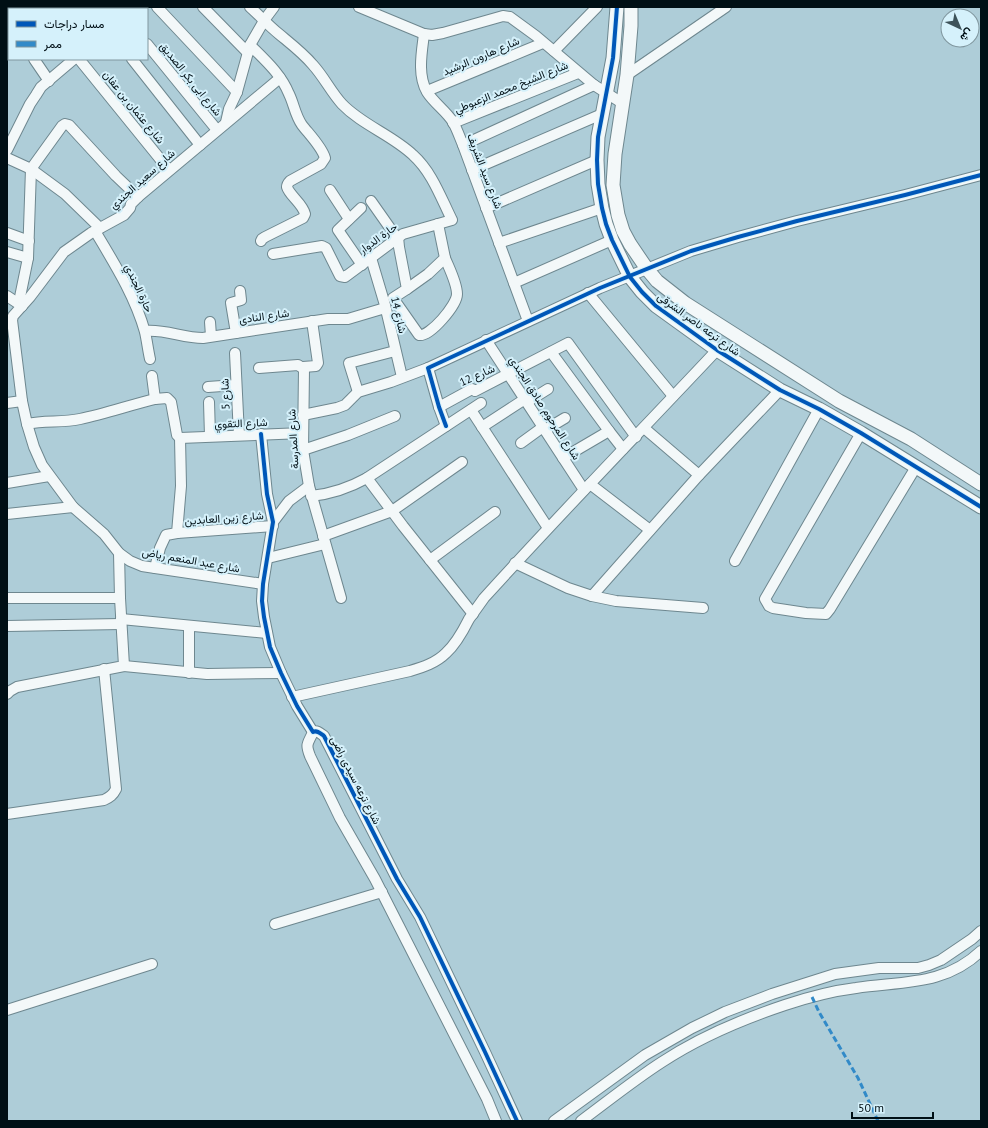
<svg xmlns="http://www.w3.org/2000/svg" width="988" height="1128" viewBox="0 0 988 1128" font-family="'PT Sans',Vazirmatn,sans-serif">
<rect width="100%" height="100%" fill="#aecdd8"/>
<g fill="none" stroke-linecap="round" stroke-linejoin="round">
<defs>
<g id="minor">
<polyline points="76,7 79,9"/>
<polyline points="112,7 114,9"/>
<polyline points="157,7 237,92"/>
<polyline points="203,7 248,53"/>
<path d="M250,7C260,16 269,26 279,34C291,44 303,53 313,65C324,77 331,92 342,104C362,125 392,135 413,155C432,172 441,198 452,220L403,234L345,277L340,276L326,248L322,246L273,254"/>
<polyline points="359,7 424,34 432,35 443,33 503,16 510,17 536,36 594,85 622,103"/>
<polyline points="52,9 54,7"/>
<polyline points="133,9 135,7"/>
<path d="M424,34C422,51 417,75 427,92C434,103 446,111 453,122C457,129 460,138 463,145L528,321"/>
<polyline points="147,44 217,130"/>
<path d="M250,45C265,60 281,74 289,94C294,104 295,115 302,125C309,134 322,147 325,158L321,164L290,181C288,183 287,184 287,187C289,195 303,204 305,214L303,218L265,237L262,239L261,241"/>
<polyline points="554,51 597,7"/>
<polyline points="34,59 49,81"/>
<polyline points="79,59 169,170"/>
<polyline points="132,59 200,145"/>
<polyline points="627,75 726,7"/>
<polyline points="427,91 543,43"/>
<polyline points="226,122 229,109 237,92 250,45 265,19 274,7"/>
<polyline points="453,123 578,73"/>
<polyline points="463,145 594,85"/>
<polyline points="7,150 30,104 36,95 41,87 74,59"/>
<polyline points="7,158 31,169 65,194 100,228"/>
<polyline points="472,170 602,114"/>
<polyline points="330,190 349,219"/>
<polyline points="371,201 397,238"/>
<polyline points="361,208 338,230 362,265"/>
<polyline points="486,208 597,160"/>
<path d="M95,231C114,263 135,296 145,332C147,341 148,350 150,359"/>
<polyline points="7,233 29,241"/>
<path d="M398,237L399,247L407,289L393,298L419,335C430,337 457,305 457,294C457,283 449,268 445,258"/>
<polyline points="499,243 602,208"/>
<polyline points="7,252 28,258"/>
<polyline points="371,258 385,305 402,377"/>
<polyline points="514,283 612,240"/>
<polyline points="407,289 428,274 445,258 438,224"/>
<polyline points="588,293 673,396"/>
<polyline points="7,296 22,306"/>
<polyline points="22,306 20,297 28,258 31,169 62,126 65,124 69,125 116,176 138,197"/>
<polyline points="12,320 22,401 27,424 34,447 42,465 73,507 104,534 119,553 130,561 142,566 155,568 263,584"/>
<polyline points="12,320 13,316 30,297 64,252 91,233 124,215 130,208 131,204 138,197 280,78"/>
<polyline points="210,322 211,336"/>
<path d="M145,331C165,329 183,338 203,338L328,319H348L385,308"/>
<polyline points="236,333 231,303 241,300 240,291"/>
<polyline points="486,340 584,490"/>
<polyline points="551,352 609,431"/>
<polyline points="235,353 239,435"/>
<polyline points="303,367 316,366 318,363 312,321"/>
<polyline points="259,368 298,365 304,369 303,450 309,486 341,598"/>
<polyline points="152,376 155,399 167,398 171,402 177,435 180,438 181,486 177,533 166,535 160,548 155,568"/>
<polyline points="208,387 236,385"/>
<polyline points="358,392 349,363 395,351"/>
<polyline points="209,402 210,436"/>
<polyline points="527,402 548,389"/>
<polyline points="7,403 22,401"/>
<polyline points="439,407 472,389 475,391 568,343 636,437"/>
<polyline points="471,410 548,528"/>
<polyline points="303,415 337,408 345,405 358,392 391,382 428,368"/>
<path d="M27,424C45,420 62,423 80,419C105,414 130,405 155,399"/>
<polyline points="446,426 439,407 428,368 600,288 691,251 738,237 797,221 905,195 981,175"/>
<polyline points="482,427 525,399"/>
<polyline points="644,428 699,475"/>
<polyline points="545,430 565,418"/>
<polyline points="861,433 765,599 769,606 773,608 806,613 826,614 830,609 916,467"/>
<path d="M261,434L267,494L273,522L263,584L262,601L264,617L270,647L281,673L297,706L313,732C317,730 320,733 324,736L397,879L420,917L485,1052L517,1121"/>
<polyline points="180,438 303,433"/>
<polyline points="521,443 543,427"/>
<polyline points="303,450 348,435 395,416"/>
<polyline points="563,458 609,431 623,449"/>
<polyline points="367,478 403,526 473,614"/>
<polyline points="7,483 49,476"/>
<polyline points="590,484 650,530"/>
<path d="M311,496C332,494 349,488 367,478L481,403"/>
<polyline points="7,514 73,507"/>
<polyline points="273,522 289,501 309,486"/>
<polyline points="177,533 273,526"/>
<polyline points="323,536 392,511 462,462"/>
<polyline points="268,558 325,544"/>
<polyline points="430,560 495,512"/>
<polyline points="735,561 819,409"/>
<polyline points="515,563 568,588 592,596 616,601 703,608"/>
<polyline points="592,596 699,475 780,390"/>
<polyline points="7,598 120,598"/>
<polyline points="121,619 267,633"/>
<polyline points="7,626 121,624"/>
<polyline points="124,666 207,674 281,673"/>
<polyline points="189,673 189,626"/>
<polyline points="7,694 10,691 17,687 124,666 120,598 119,553"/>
<path d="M292,697L410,671C423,667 436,663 446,653C456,644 463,631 469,619C474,612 479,605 484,598C560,514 639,433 717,350"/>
<path d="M313,732C308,744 305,743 310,756L340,818L375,879L487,1099L496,1121"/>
<path d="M7,814L104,800C110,797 113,795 116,789L104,669"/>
<polyline points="275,924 382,892"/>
<polyline points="7,1010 152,964"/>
<polyline points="554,1121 645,1055 692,1028 725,1012 772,994 835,974 879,968 918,968 929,965 941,960 972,939 981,931"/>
<path d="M581,1121C608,1101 634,1080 662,1062C700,1037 743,1019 785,1005C809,997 832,991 856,988C903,981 944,986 981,951"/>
</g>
<g id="tertiary">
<polyline points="617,7 613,58 598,137 597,160 598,184 602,208 606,224 612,240 630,277 642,292 656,306 717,350 780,390 819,409 861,433 981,507"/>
<polyline points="631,7 631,26 627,75 615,154 613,185 618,215 623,231 630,244 647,269 657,281 685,303 839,401 911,439 981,484"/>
</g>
</defs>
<use href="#minor" stroke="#6e878f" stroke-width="12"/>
<use href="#tertiary" stroke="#6e878f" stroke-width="15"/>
<use href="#minor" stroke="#f3f8f9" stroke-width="10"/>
<use href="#tertiary" stroke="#f3f8f9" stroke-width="13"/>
<polyline stroke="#328ac8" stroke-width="3" stroke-dasharray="6 3" stroke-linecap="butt" points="812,997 819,1012 858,1078 878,1121"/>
<defs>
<g id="cycleway">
<polyline points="617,7 613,58 598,137 597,160 598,184 602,208 606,224 612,240 630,277 642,292 656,306 717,350 780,390 819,409 861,433 981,507"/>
<polyline points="446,426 439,407 428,368 600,288 691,251 738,237 797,221 905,195 981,175"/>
<path d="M261,434L267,494L273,522L263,584L262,601L264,617L270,647L281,673L297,706L313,732C317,730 320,733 324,736L397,879L420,917L485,1052L517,1121"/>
</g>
</defs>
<use href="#cycleway" stroke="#d5f1fb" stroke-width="6"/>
<use href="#cycleway" stroke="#0057b8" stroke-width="4"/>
</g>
<g text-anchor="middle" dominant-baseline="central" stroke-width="4" stroke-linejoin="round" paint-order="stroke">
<g font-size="11" fill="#000f15" stroke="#d5f1fb">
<text transform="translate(481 56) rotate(-23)">شارع هارون الرشيد</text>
<text transform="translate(191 79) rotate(51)">شارع ابى بكر الصديق</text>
<text transform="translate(511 87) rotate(-22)">شارع الشيخ محمد الزعبوطي</text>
<text transform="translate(134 107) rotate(51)">شارع عثمان بن عفان</text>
<text transform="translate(485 171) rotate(69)">شارع سيد الشريف</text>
<text transform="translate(142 179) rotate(-42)">شارع سعيد الجندي</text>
<text transform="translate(378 238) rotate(-36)">حارة الدوار</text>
<text transform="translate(139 288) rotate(65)">حارة الجندي</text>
<text transform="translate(399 315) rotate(77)">شارع 14</text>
<text transform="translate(264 316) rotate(-8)">شارع النادى</text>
<text transform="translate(699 324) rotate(36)">شارع ترعه ناصر الشرقى</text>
<text transform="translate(477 375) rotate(-24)">شارع 12</text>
<text transform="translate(225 394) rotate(-92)">شارع 5</text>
<text transform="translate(545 408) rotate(57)">شارع المرحوم صادق الجندي</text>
<text transform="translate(241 423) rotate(-2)">شارع التقوي</text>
<text transform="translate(293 439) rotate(-93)">شارع المدرسة</text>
<text transform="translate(224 518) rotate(-4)">شارع زين العابدين</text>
<text transform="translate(191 560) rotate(10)">شارع عبد المنعم رياض</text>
<text transform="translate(356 780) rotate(63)">شارع ترعه سيدى راضى</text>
</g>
</g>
<rect width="988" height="1128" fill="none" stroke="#000f15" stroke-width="16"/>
<rect x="8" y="8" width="140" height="52" fill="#d5f1fb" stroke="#80979f"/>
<rect x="16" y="21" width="20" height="6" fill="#0057b8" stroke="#80979f"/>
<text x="44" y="28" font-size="12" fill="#000f15">مسار دراجات</text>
<rect x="16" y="41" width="20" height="6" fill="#328ac8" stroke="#80979f"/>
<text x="44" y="48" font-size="12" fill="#000f15">ممر</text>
<g transform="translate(960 28) rotate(136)"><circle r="19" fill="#d5f1fb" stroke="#80979f"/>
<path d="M0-3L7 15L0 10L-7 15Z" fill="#3d5259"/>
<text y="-6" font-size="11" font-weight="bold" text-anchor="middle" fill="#000f15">ش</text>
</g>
<path d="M852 1112v6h81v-6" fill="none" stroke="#000f15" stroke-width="2"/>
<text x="858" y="1112" font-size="12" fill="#000f15" stroke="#d5f1fb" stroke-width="3" paint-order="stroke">50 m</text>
</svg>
